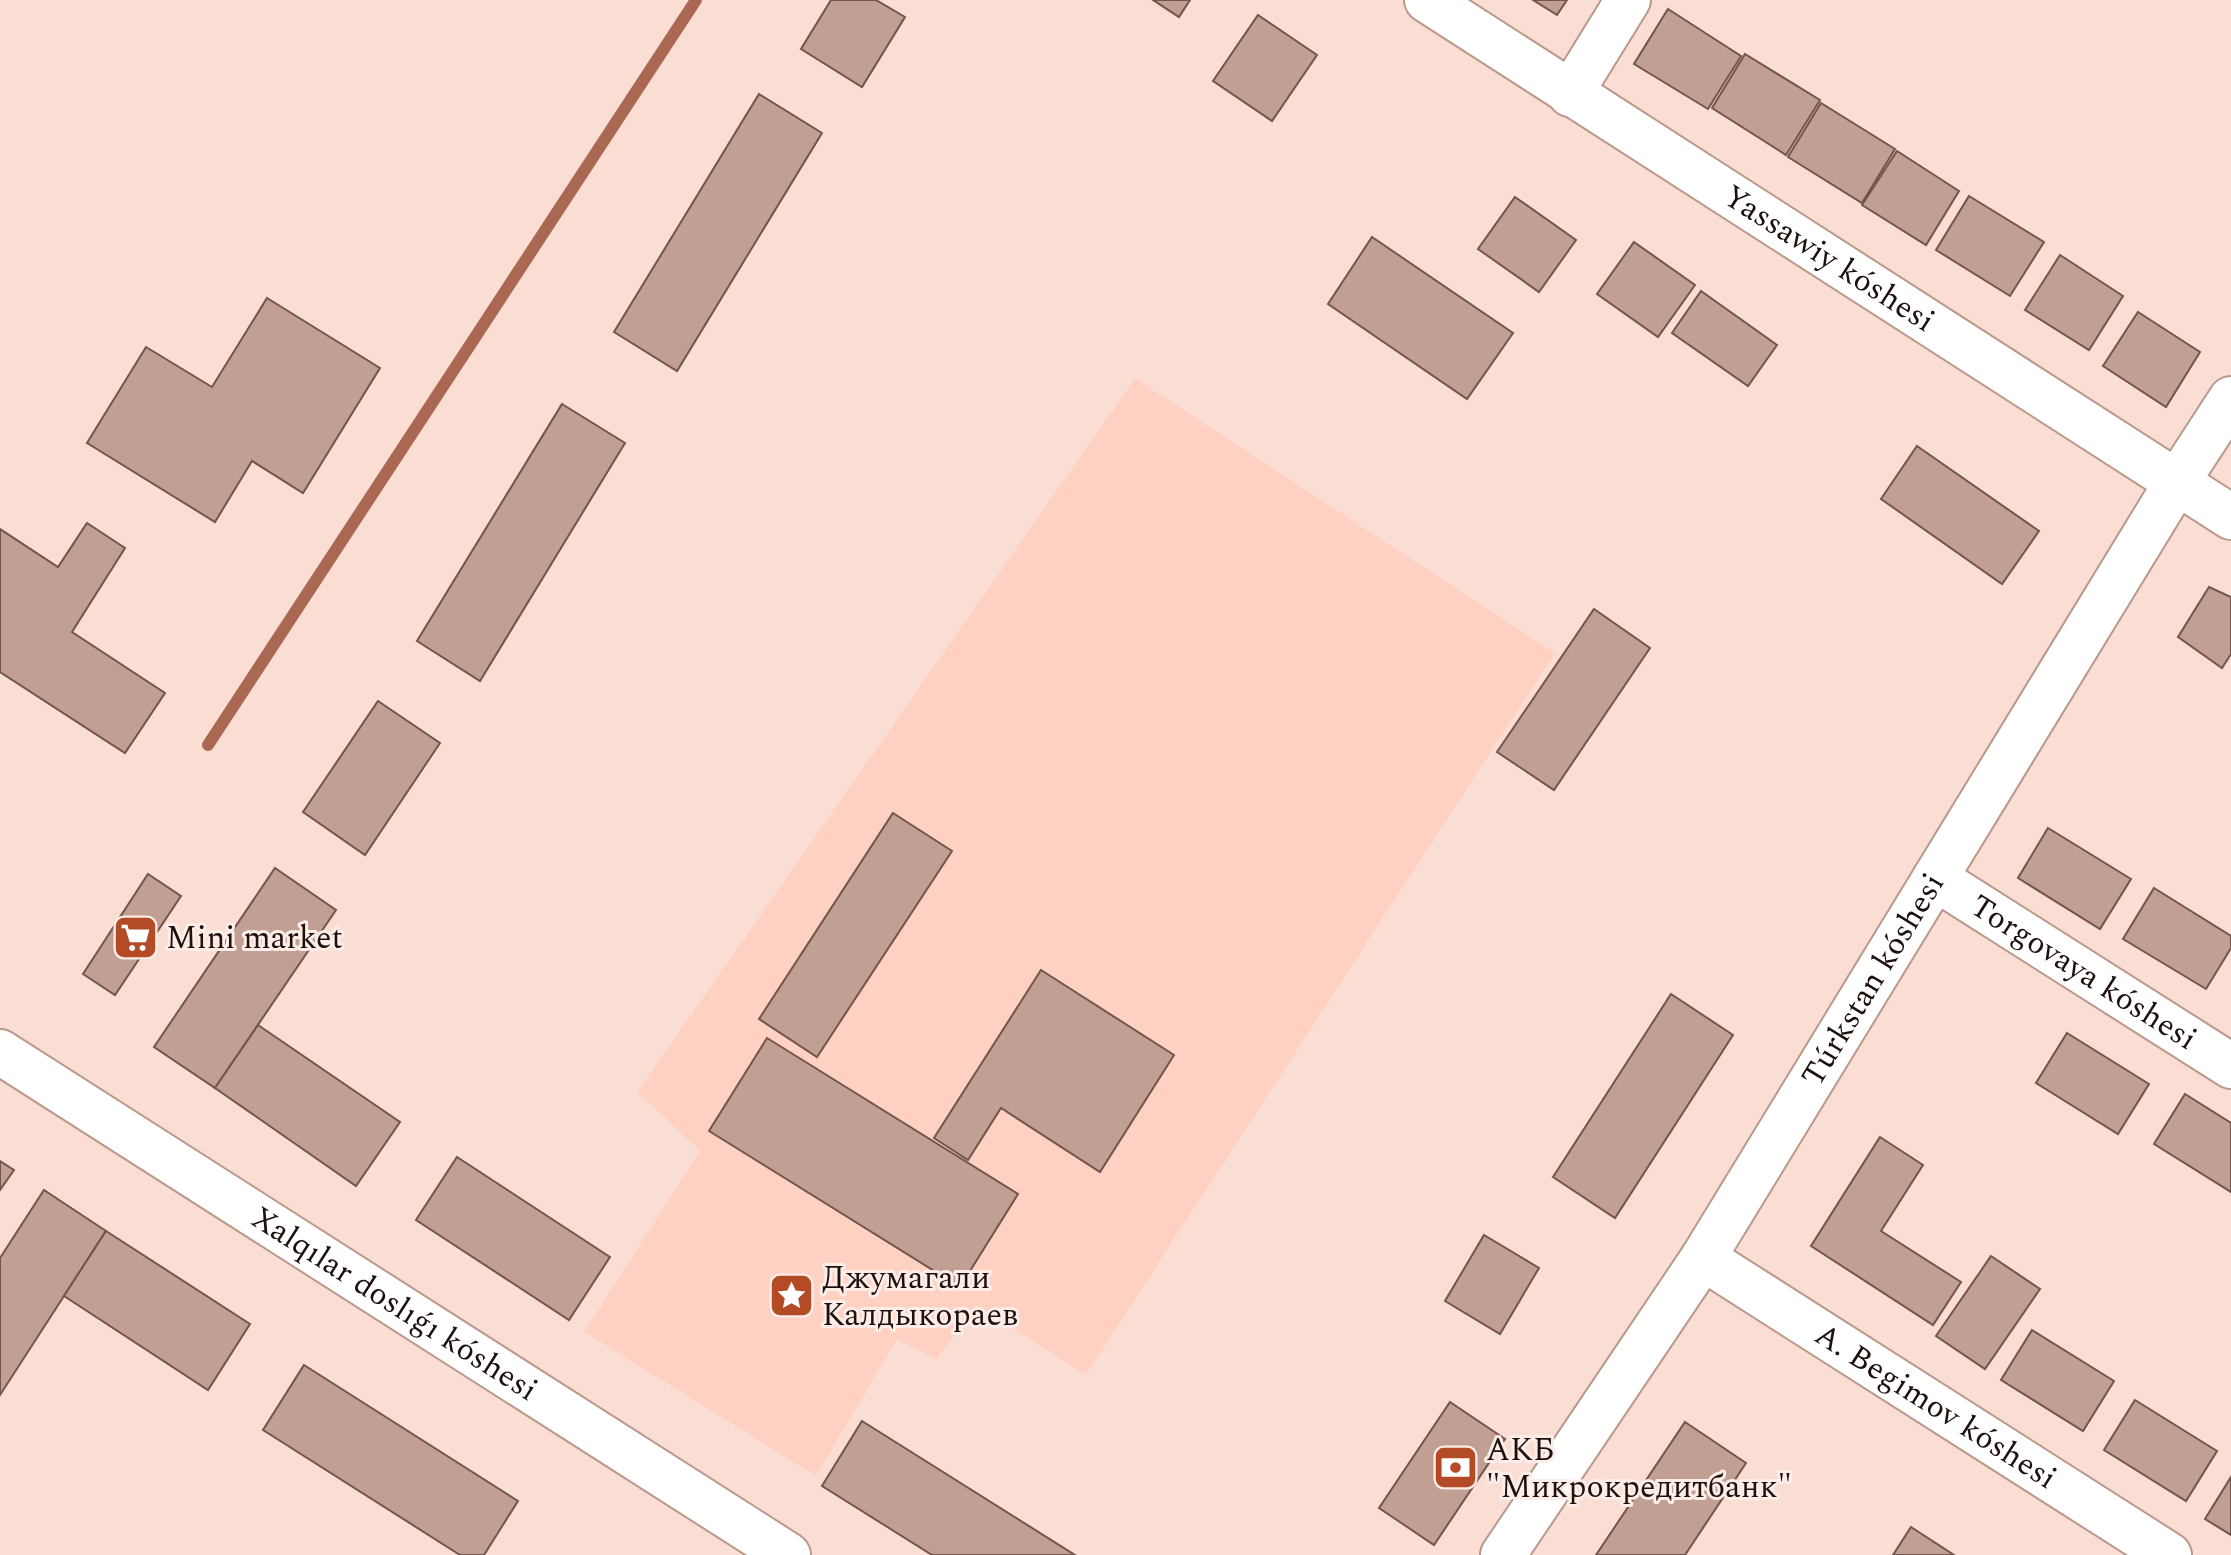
<svg xmlns="http://www.w3.org/2000/svg" width="2231" height="1555" viewBox="0 0 2231 1555" font-family="Spectral,serif">
<rect width="100%" height="100%" fill="#faddd3"/>
<polygon fill="#fed1c3" points="1135,378 1555,653 1086,1375 977,1306 936,1360 897,1339 816,1476 584,1332 700,1151 637,1092"/>
<g fill="none" stroke-linecap="round" stroke-linejoin="round">
<polyline stroke="#aa6853" stroke-width="12" points="208,745 696,0"/>
</g>
<g fill="#c29f93" stroke="#74554b" stroke-width="2">
<polygon points="831,0 876,0 905,17 862,87 801,49"/>
<polygon points="1153,0 1190,0 1179,17"/>
<polygon points="1533,0 1567,0 1557,15"/>
<polygon points="1668,9 1741,56 1708,109 1634,64"/>
<polygon points="1258,15 1317,55 1272,121 1213,81"/>
<polygon points="1745,54 1820,100 1786,155 1712,108"/>
<polygon points="759,94 822,133 677,371 614,332"/>
<polygon points="1821,103 1895,149 1862,203 1788,157"/>
<polygon points="1897,151 1959,191 1926,245 1862,205"/>
<polygon points="1969,196 2044,242 2010,296 1936,250"/>
<polygon points="1515,197 1576,240 1539,292 1478,249"/>
<polygon points="1372,237 1513,333 1467,399 1328,304"/>
<polygon points="1634,242 1695,285 1658,337 1597,294"/>
<polygon points="2060,255 2123,296 2089,350 2025,310"/>
<polygon points="1701,291 1777,345 1748,386 1672,333"/>
<polygon points="267,298 380,368 303,493 252,461 215,522 87,443 146,347 212,387"/>
<polygon points="2138,312 2200,352 2166,407 2103,366"/>
<polygon points="562,404 625,443 480,681 417,641"/>
<polygon points="1917,446 2039,531 2002,584 1881,499"/>
<polygon points="87,523 125,548 72,632 165,693 125,753 0,672 0,529 58,567"/>
<polygon points="2209,587 2231,597 2231,654 2222,668 2178,637"/>
<polygon points="1594,609 1650,648 1554,790 1497,752"/>
<polygon points="378,701 440,743 365,855 303,812"/>
<polygon points="893,813 952,851 817,1057 759,1019"/>
<polygon points="2048,828 2131,879 2100,929 2018,878"/>
<polygon points="275,868 336,910 215,1088 154,1047"/>
<polygon points="148,874 181,896 115,995 83,974"/>
<polygon points="2154,888 2231,936 2231,948 2206,989 2123,939"/>
<polygon points="1041,970 1174,1055 1100,1172 1001,1108 968,1160 934,1138"/>
<polygon points="1671,994 1733,1035 1615,1218 1553,1177"/>
<polygon points="258,1025 400,1122 356,1186 215,1088"/>
<polygon points="2067,1033 2149,1084 2118,1134 2036,1083"/>
<polygon points="767,1038 1018,1194 960,1287 709,1131"/>
<polygon points="2185,1094 2231,1123 2231,1192 2154,1144"/>
<polygon points="1880,1137 1923,1165 1881,1231 1961,1282 1933,1325 1811,1246"/>
<polygon points="457,1157 610,1257 569,1320 416,1220"/>
<polygon points="0,1161 14,1170 0,1190"/>
<polygon points="44,1190 106,1231 0,1395 0,1258"/>
<polygon points="106,1231 250,1324 208,1390 64,1296"/>
<polygon points="1484,1235 1539,1268 1500,1334 1445,1301"/>
<polygon points="1991,1256 2040,1289 1985,1369 1936,1336"/>
<polygon points="2032,1330 2114,1381 2083,1431 2001,1380"/>
<polygon points="304,1365 518,1501 484,1555 460,1555 263,1430"/>
<polygon points="2135,1400 2217,1451 2186,1501 2104,1450"/>
<polygon points="1450,1402 1505,1439 1434,1545 1379,1508"/>
<polygon points="862,1421 1075,1555 932,1555 822,1486"/>
<polygon points="1685,1422 1746,1463 1685,1555 1596,1555"/>
<polygon points="2231,1477 2231,1535 2205,1519"/>
<polygon points="1911,1527 1954,1555 1893,1555"/>
</g>
<g fill="none" stroke-linecap="round" stroke-linejoin="round">
<defs>
<g id="street">
<path id="s1" d="M1427,0L2231,517"/>
<polyline points="1570,94 1628,0"/>
<path id="s2" d="M1935,878L2231,1066"/>
<path id="s3" d="M1703,1258L2169,1555"/>
<path id="s4" d="M1503,1555L1703,1258L2177,482L2231,399"/>
</g>
<g id="secondary">
<path id="s5" d="M0,1052L788,1555"/>
</g>
</defs>
<use href="#street" stroke="#ba988c" stroke-width="48"/>
<use href="#secondary" stroke="#ba988c" stroke-width="48"/>
<use href="#street" stroke="#fff" stroke-width="44"/>
<use href="#secondary" stroke="#fff" stroke-width="44"/>
</g>
<defs>
<symbol id="supermarket-square" viewBox="-11 -11 22 22"><rect x="-9" y="-9" width="18" height="18" rx="4" fill="#b34b27" stroke="#fdede8"/><path d="M-6-5.5h2.5l.6 2H6L4.5 2H-2.5L-4.4-4H-6ZM-1.5 3.2a1.3 1.3 0 1 0 .1 0ZM3 3.2a1.3 1.3 0 1 0 .1 0Z" fill="#fff"/></symbol>
<symbol id="sight-square" viewBox="-11 -11 22 22"><rect x="-9" y="-9" width="18" height="18" rx="4" fill="#b34b27" stroke="#fdede8"/><path d="M0-6L1.8-2.2L6-1.7L2.9 1.2L3.7 5.4L0 3.3L-3.7 5.4L-2.9 1.2L-6-1.7L-1.8-2.2Z" fill="#fff"/></symbol>
<symbol id="bank-square" viewBox="-11 -11 22 22"><rect x="-9" y="-9" width="18" height="18" rx="4" fill="#b34b27" stroke="#fdede8"/><path d="M-6-4H6V4H-6ZM0-2.3a2.3 2.3 0 1 0 0 4.6a2.3 2.3 0 1 0 0-4.6Z" fill="#fff"/></symbol>
</defs>
<g fill-rule="evenodd">
<use href="#supermarket-square" x="110" y="912" width="51" height="51"/>
<use href="#sight-square" x="766" y="1270" width="51" height="51"/>
<use href="#bank-square" x="1430" y="1442" width="51" height="51"/>
</g>
<g text-anchor="middle" dominant-baseline="central" stroke-width="6" stroke-linejoin="round" paint-order="stroke">
<g font-size="32" fill="#1e110d" stroke="#fdede8">
<text stroke="none"><textPath href="#s1" startOffset="478">Yassawiy kóshesi</textPath></text>
<text stroke="none"><textPath href="#s2" startOffset="176">Torgovaya kóshesi</textPath></text>
<text stroke="none"><textPath href="#s4" startOffset="684">Túrkstan kóshesi</textPath></text>
<text stroke="none"><textPath href="#s5" startOffset="468">Xalqılar doslıǵı kóshesi</textPath></text>
<text stroke="none"><textPath href="#s3" startOffset="276">A. Begimov kóshesi</textPath></text>
</g>
<g font-size="32" fill="#1e110d" stroke="#fdede8" text-anchor="start">
<text x="166" y="938">Mini market</text>
<text x="822" y="1278">Джумагали<tspan x="822" dy="37">Калдыкораев</tspan></text>
<text x="1486" y="1450">АКБ<tspan x="1486" dy="37">"Микрокредитбанк"</tspan></text>
</g>
</g>
</svg>
